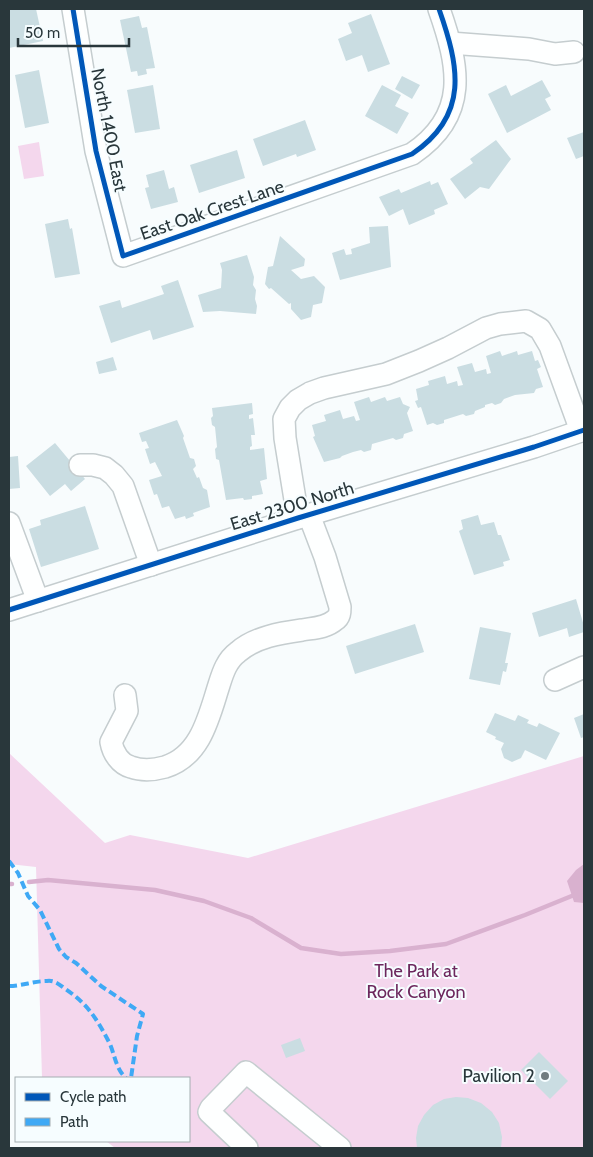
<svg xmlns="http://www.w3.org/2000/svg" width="593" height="1157" viewBox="0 0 593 1157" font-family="Cabin,sans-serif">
<rect width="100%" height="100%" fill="#f8fcfd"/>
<g fill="#f4d7ed">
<polygon points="39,142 44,176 24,179 18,146"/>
<polygon points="9,753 105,843 130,835 248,858 584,756 584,1148 115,1148 106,1141 189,1141 189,1078 42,1078 36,867 9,864"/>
</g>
<polygon fill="#d9b1cf" points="584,864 584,903 574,902 567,881 576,870"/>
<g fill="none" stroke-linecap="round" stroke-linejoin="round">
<g stroke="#d9b1cf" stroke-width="4.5">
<polyline points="29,882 48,880 155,890 204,901 251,918 301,948 341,954 390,951 446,944 525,915 584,891"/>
<polyline points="9,884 12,884"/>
</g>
</g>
<g fill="#cadde2">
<polygon points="9,9 36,9 43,41 9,48"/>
<polygon points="371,14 390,64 368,72 362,55 346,61 338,39 352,33 348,23"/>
<polygon points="139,16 142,28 147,27 155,68 146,69 147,74 138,76 137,71 131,72 120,20"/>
<polygon points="39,70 49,123 25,128 15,75"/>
<polygon points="402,76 420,85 412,99 395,89"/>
<polygon points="542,80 551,96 545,99 551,110 507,133 488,94 506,85 511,96"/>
<polygon points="153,85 160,129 135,133 127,90"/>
<polygon points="382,85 401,95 395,106 409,113 397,134 365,116"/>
<polygon points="305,120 316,150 297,157 296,154 263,166 253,139"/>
<polygon points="584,132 584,156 576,159 567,138"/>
<polygon points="496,140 511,159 489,189 480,187 465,199 450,179 473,163 470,159"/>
<polygon points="237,150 245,178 199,193 190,165"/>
<polygon points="164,170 169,189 174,187 178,202 151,209 145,188 149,187 146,175"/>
<polygon points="430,181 431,185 438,182 448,204 434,210 435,214 409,225 403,209 389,216 379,197 399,189 401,193"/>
<polygon points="68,219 70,229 72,228 80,274 55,278 45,224"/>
<polygon points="388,226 391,267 340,280 332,253 344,249 346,255 352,254 351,249 370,243 369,227"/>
<polygon points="280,236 305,259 304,266 291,270 301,279 314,276 325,287 322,303 313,305 311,317 301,320 291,309 291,303 289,304 271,288 269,289 265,284 268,267 273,266"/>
<polygon points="247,255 254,277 253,285 256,290 255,299 257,306 256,314 220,311 203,312 198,295 221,288 222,270 220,263"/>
<polygon points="178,280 194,327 153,340 150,330 111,343 99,306 120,300 122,308 164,294 161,286"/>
<polygon points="500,351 502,356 517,351 518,355 532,351 535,361 538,360 541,367 537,369 543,387 536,389 534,393 515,395 504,399 501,403 495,405 492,403 485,405 485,407 475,411 474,414 466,416 463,414 444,420 444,423 437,425 433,423 427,425 421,407 418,408 415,401 418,400 416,389 429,385 428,381 445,376 447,384 457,381 458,386 463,385 457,367 472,363 475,372 486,369 487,374 491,373 486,356"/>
<polygon points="113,357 117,370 99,374 96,362"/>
<polygon points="369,397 371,402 385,397 387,401 400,397 403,404 410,407 407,413 413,431 404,434 403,438 396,440 393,438 372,444 371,450 364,452 361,450 353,452 342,456 340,458 324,462 313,437 315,436 312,425 326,421 324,415 340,410 343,419 354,416 356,421 360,420 354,402"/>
<polygon points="252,403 253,414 249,415 249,419 253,418 255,435 251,435 252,446 250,447 250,450 264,448 267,479 260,481 263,494 252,496 252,499 244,500 243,498 226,500 219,460 216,459 215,449 217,447 215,427 212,425 211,418 213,416 212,408"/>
<polygon points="177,420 184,436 183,438 190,458 194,459 196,466 193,469 197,478 199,477 203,488 207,490 210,507 193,513 194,516 186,519 185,516 175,519 169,506 162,508 157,494 154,495 149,480 162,476 155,462 150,464 145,449 149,448 146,441 142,442 139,433"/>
<polygon points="55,443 85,479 71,491 65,484 50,496 26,466"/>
<polygon points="18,456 20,488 9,489 9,457"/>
<polygon points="85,506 99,549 41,567 29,529 41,525 40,520"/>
<polygon points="478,515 481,525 494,522 498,535 501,535 510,560 503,562 504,566 474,575 459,531 463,529 461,520"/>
<polygon points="576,599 584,626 584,632 569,637 567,628 539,637 532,613"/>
<polygon points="415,624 424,652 355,674 346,646"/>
<polygon points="480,627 511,633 505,663 508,663 506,672 503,671 500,685 469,679"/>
<polygon points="495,713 515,721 518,715 529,720 527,723 537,727 539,723 560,733 546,760 525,750 521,758 512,762 504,758 501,749 504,743 495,739 496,737 486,732"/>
<polygon points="584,714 584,737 581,738 574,718"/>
<polygon points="300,1038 305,1051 286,1058 281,1045"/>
<polygon points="539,1052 568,1081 550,1099 521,1070"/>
<polygon points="456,1097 468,1098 481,1103 492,1112 499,1123 502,1137 501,1148 417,1148 416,1138 418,1126 424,1115 433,1105 444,1099"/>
</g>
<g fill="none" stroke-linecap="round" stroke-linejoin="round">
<defs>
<g id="minor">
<path d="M73,9L96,151L123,256L412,154C470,115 459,66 439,9"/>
<polyline points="450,43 529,49 555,54 574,52"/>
<polyline points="80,465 93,465 105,468 114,475 123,486 151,565"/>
<polyline points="298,518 285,438 284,419 290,408 298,400 310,393 324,388 386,374 419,361 448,348 486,328 500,324 526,321 540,329 550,346 581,431"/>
<polyline points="9,523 38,601"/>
<polyline points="9,610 298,518 534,447 584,430"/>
<polyline points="555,680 584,667"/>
<path d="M125,695L127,711L111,742C113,753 120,764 131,767C142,771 154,770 165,767C201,756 209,716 219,685C223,672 227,660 238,652C255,637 281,633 302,630C313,628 326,628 335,620C340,617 340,612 340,607L325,557L309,515"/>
<polyline points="247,1148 209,1112 211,1108 246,1072 340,1148"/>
</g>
</defs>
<use href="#minor" stroke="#c5cdcf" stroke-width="24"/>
<use href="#minor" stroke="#feffff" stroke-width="21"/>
<g stroke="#3fa9f5" stroke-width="4" stroke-dasharray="8 4" stroke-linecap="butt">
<polyline points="9,861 18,873 28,896 40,910 59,949 66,957 76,963 101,986 143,1014 137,1036 131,1078"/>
<path d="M9,986C22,986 34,981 47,981C54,980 59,984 64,988C88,1004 97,1019 110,1044C115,1056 116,1069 126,1078"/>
</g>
<defs>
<g id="cycleway">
<path d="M73,9L96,151L123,256L412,154C470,115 459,66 439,9"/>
<polyline points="9,610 298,518 534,447 584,430"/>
</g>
</defs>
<use href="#cycleway" stroke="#f6fdff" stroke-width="8"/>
<use href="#cycleway" stroke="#0057b8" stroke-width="5"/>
</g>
<circle fill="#717c7f" stroke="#f6fdff" stroke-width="2" cx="545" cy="1076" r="5"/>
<g text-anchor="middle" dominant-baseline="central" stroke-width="4" stroke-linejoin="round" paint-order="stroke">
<g font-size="18" fill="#29373b" stroke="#f6fdff">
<text transform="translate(109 130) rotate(79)">North 1400 East</text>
<text transform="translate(212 210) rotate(-19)">East Oak Crest Lane</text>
<text transform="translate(292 506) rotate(-17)">East 2300 North</text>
</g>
<g font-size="18" fill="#6c275d" stroke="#f6fdff">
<text x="416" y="971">The Park at<tspan x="416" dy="21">Rock Canyon</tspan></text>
</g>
<g font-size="18" fill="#29373b" stroke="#f6fdff" text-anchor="end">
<text x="535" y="1076">Pavilion 2</text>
</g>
</g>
<rect width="593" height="1157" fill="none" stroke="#29373b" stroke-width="20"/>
<rect x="15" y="1077" width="175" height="65" fill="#f6fdff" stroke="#a4aeb1"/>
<rect x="25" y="1093" width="25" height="8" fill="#0057b8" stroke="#a4aeb1"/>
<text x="60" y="1102" font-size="15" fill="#29373b">Cycle path</text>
<rect x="25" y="1118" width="25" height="8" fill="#3fa9f5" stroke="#a4aeb1"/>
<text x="60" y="1127" font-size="15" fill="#29373b">Path</text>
<path d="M18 38v8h111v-8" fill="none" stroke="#29373b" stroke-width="2.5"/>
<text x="25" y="38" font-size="15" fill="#29373b" stroke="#f6fdff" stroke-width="4" paint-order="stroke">50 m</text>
</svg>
